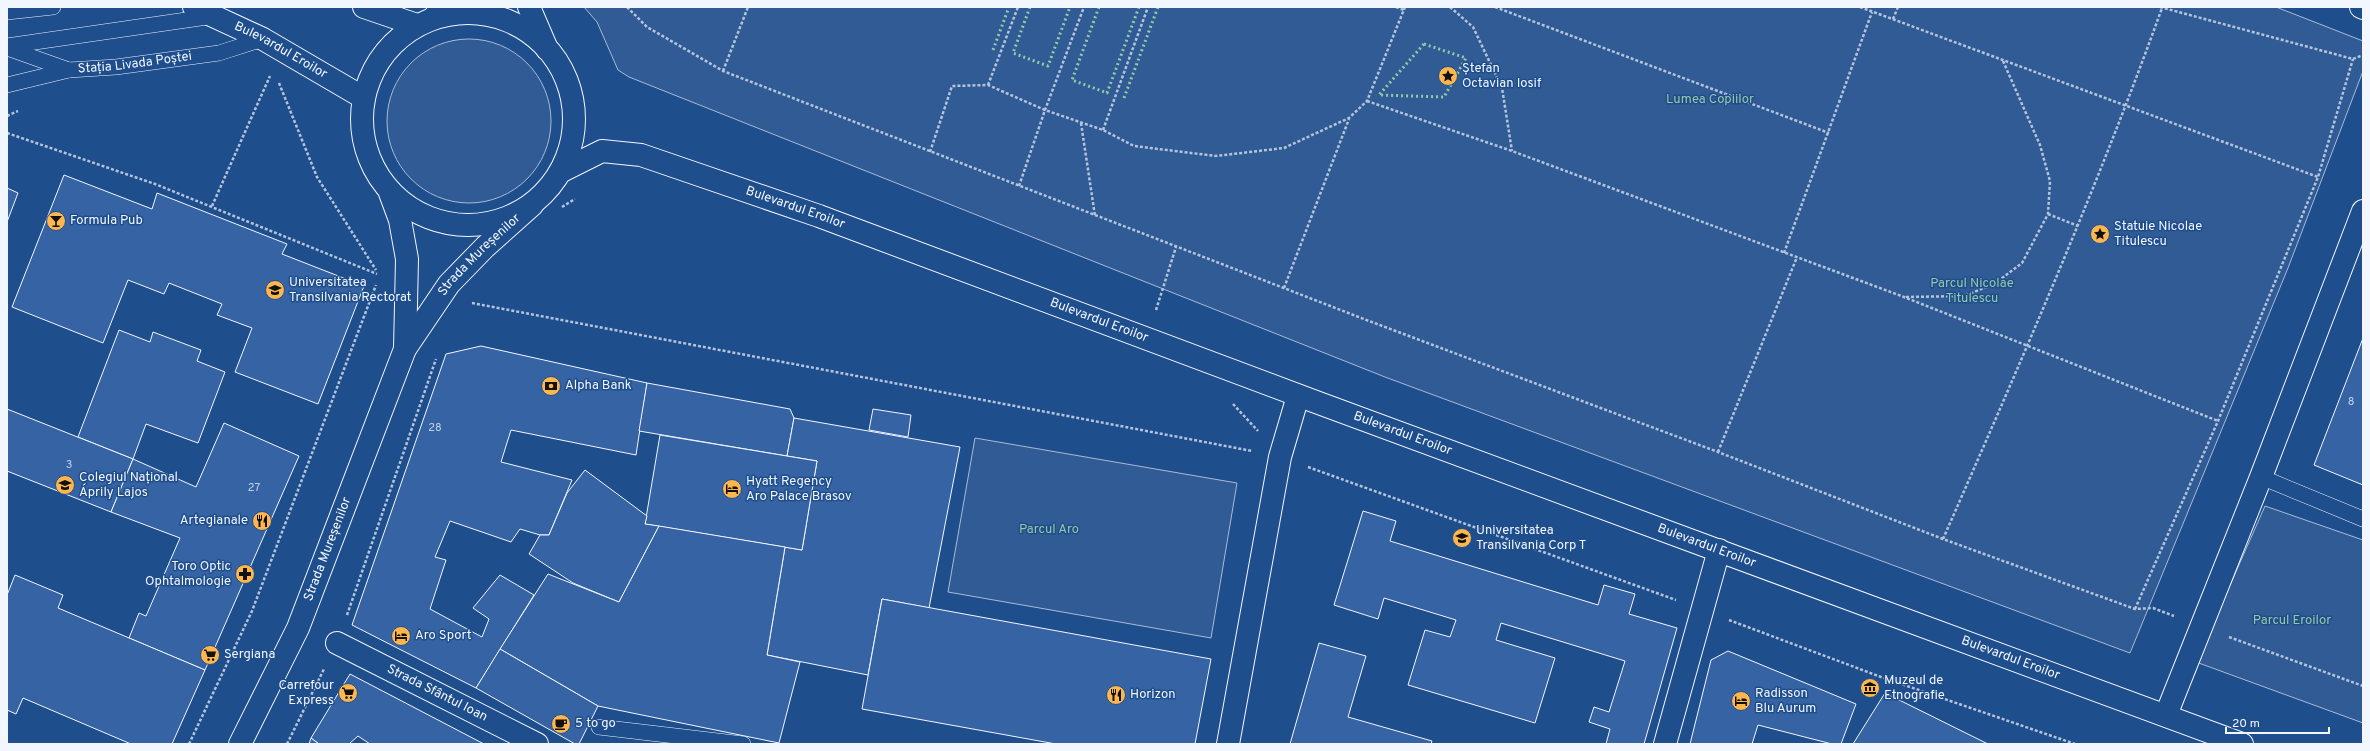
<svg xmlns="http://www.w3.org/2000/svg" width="2370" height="751" viewBox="0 0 2370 751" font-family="Overpass,sans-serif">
<rect width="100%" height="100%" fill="#1f4e8c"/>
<g fill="#305b95" stroke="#a8bbd7">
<polygon points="584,7 2276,7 2363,41 2363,71 2288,268 2130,653 1385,377 629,77 618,70 597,22"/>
<circle cx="469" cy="121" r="82"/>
<polygon points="975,438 1237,483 1211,638 948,592"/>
<polygon points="2265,506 2363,540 2363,723 2196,662"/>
</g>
<g fill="#3563a3" stroke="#f2f6ff">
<polygon points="64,175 152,209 157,193 287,244 282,254 364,286 318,404 235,372 252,328 217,315 222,304 169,283 164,294 128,280 103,343 12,307"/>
<polygon points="7,188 18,193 7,222"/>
<polygon points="119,330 150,342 153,332 201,350 197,361 225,372 198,443 146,424 133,459 78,437"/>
<polygon points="2363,338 2363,485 2314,465"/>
<polygon points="481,346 647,383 636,455 511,430 501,462 572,480 549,535 540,535 520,529 511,542 450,521 435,557 446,560 430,609 482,637 489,619 473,608 500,575 534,595 476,688 352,625 446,354"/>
<polygon points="647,383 790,409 794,418 787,456 639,431"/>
<polygon points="7,409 133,459 111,512 7,471"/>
<polygon points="873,409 911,415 908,437 869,430"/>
<polygon points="794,418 960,447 929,608 882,599 868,675 767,655 785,547 802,550 817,461 787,456"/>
<polygon points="224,423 299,456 205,670 129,638 139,613 146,616 180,538 111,512 133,459 196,487"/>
<polygon points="660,435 817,461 802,550 645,524"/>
<polygon points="585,470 647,516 645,524 659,526 619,602 573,583 529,554 540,535 549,535 567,493"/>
<polygon points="1363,511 1396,521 1390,541 1598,605 1604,585 1635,594 1629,614 1677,628 1644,744 1606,744 1610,729 1589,722 1594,707 1609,712 1625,661 1501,623 1496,640 1555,658 1535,723 1408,685 1425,630 1450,637 1456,620 1384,598 1378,619 1334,605"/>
<polygon points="659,526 785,547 767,655 800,662 779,743 598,706 500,649 548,574 619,602"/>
<polygon points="15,575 63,595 58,608 205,670 172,744 131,744 23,698 16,714 7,710 7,595"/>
<polygon points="882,599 1211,659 1195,744 1056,744 862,709"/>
<polygon points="1319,643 1366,656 1348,717 1432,741 1431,744 1290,744"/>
<polygon points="500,649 598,706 579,744 575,744 476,688"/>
<polygon points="1728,651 1856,704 1841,744 1832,744 1758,725 1752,744 1690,744 1711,660"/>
<polygon points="350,674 484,744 370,744 358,736 349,744 319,744 311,738"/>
<polygon points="1885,693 1988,744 1853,744"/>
<polygon points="311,738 319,744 309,744"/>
</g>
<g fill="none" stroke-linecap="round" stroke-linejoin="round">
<defs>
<g id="service">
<polyline points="7,12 53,7"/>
<polyline points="7,46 214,16"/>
<polyline points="7,48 69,70"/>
<path id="s1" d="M7,85L69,70L116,67L219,53L263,39"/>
<polyline points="2261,477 2363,519"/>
<polyline points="599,727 743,744"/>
</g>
<g id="pedestrian">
<path id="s2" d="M337,643L537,744"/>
</g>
<g id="minor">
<polyline points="2166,715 2261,477 2363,211"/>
<polyline points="1228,744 1280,457 1298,396"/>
<polyline points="1665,744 1719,550"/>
</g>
<g id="tertiary">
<polyline points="390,193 400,220 407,259 405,349"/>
<path id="s3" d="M240,744L298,628L405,349L449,284L485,247L532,205"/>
</g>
<g id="secondary">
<polyline points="529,7 547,49"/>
<polyline points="435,16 442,7"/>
</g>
<g id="primary">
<path id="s4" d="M194,7L263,39L364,98"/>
<polyline points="364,7 414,24"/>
<polyline points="2361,7 2363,8"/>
<circle cx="468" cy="119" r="106"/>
<path id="s5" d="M562,171L602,151L641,155L819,216L1316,402L2242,744"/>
</g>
</defs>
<use href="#service" stroke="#f2f6ff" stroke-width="16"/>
<use href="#pedestrian" stroke="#f2f6ff" stroke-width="24"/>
<use href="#minor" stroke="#f2f6ff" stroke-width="24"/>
<use href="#tertiary" stroke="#f2f6ff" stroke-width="24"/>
<use href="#secondary" stroke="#f2f6ff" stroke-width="24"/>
<use href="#primary" stroke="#f2f6ff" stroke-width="24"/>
<g stroke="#b3c4dc" stroke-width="2.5" stroke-dasharray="3 2" stroke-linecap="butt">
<polyline points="627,7 647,27 723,71 1369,321 1718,452 1943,539 2135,609 2153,608 2174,616"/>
<polyline points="1396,7 1404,10"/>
<polyline points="1450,7 1473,27 1502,88 1512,151"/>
<polyline points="1495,7 1829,133"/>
<polyline points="1860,7 2318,177"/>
<polyline points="2160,7 2353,59 2363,55"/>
<polyline points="1893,19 1898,7"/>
<polyline points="723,71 748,7"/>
<polyline points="279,83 317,177 376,270"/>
<polyline points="988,85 1018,7"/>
<polyline points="1367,101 1512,151 1904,297 2218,421"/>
<polyline points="7,116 18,111"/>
<polyline points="1081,123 1095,216"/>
<polyline points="1103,130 1148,7"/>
<polyline points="7,133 155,184 377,274"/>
<polyline points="930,152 952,86 988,85 1045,110 1103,130 1134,146 1216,156 1284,148 1349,118 1367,101 1405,7"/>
<polyline points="1019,186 1045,110 1084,7"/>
<polyline points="212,206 270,76"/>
<polyline points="562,207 575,199"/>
<polyline points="2048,214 2078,226"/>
<polyline points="1784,253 1872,12"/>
<polyline points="1284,288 1349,119"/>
<polyline points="1906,297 1964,296 1994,284 2022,263 2048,214 2050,181 2040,145 2003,61"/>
<polyline points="472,303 1252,451"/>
<polyline points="1156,310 1176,247"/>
<polyline points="1233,404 1258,431"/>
<polyline points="1718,452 1797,257"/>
<polyline points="1308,467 1676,600"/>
<path d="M1943,539C2020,364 2097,188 2162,8"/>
<polyline points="2135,609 2218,421 2318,177 2353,59"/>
<polyline points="347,615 436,359"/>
<polyline points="1729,620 1881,677 2075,744"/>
<polyline points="2229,637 2363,686"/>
<polyline points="189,744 252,611 376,285"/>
<polyline points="287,744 324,669"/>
</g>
<use href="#service" stroke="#1f4e8c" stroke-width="15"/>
<use href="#pedestrian" stroke="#1f4e8c" stroke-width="22"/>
<use href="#minor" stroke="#1f4e8c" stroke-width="22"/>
<use href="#tertiary" stroke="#1f4e8c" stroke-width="22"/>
<use href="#secondary" stroke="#1f4e8c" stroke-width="22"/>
<use href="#primary" stroke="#1f4e8c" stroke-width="22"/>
<g stroke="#97c8a6" stroke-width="3" stroke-dasharray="2 3" stroke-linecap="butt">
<polyline points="1030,7 1013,53 1048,66 1070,7"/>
<polyline points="1099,7 1072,80 1107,93 1139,7"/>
<polygon points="1424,44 1466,58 1444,97 1379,95"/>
<polyline points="993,50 1009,7"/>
<polyline points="1124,98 1158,7"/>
</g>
</g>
<defs>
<symbol id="sight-disc" viewBox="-11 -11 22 22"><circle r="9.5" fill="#ffb74d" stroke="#1f4e8c"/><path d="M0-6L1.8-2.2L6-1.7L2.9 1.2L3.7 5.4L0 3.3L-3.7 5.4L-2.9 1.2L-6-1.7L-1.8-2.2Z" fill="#111"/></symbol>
<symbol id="bar-disc" viewBox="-11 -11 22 22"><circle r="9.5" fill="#ffb74d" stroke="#1f4e8c"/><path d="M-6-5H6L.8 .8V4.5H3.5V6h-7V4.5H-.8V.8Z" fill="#111"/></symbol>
<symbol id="university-disc" viewBox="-11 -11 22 22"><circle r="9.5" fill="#ffb74d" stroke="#1f4e8c"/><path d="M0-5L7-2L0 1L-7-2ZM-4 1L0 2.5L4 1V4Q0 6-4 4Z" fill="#111"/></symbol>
<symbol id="bank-disc" viewBox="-11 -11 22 22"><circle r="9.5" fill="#ffb74d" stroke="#1f4e8c"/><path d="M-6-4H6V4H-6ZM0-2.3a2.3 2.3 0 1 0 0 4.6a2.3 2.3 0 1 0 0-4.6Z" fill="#111"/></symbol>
<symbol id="hotel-disc" viewBox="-11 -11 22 22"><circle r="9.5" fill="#ffb74d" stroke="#1f4e8c"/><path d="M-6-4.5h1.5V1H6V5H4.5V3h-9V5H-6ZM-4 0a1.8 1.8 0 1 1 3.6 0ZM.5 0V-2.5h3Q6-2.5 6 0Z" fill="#111"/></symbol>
<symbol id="restaurant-disc" viewBox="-11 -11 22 22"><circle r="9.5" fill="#ffb74d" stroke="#1f4e8c"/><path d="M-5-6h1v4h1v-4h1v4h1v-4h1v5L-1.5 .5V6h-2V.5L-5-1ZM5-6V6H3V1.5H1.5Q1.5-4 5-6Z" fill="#111"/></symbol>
<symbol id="pharmacy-disc" viewBox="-11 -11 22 22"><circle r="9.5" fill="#ffb74d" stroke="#1f4e8c"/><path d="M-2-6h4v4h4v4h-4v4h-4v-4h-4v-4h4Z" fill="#111"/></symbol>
<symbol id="supermarket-disc" viewBox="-11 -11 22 22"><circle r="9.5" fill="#ffb74d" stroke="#1f4e8c"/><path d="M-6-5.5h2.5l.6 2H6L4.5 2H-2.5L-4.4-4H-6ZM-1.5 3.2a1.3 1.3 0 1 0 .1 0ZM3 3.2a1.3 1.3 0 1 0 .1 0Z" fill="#111"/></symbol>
<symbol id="museum-disc" viewBox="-11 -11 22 22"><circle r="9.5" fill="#ffb74d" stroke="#1f4e8c"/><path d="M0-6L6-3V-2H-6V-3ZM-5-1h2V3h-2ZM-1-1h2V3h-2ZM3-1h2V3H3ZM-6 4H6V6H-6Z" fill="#111"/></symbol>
<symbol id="cafe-disc" viewBox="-11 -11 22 22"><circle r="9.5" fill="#ffb74d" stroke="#1f4e8c"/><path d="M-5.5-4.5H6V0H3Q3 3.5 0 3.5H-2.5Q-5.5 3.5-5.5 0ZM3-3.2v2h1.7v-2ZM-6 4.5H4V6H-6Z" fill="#111"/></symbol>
</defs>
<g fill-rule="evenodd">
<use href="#sight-disc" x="1437" y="65" width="22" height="22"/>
<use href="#bar-disc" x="45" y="210" width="22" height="22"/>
<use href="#sight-disc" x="2089" y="223" width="22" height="22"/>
<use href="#university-disc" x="264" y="279" width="22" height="22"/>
<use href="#bank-disc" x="540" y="375" width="22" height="22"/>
<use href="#university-disc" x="54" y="474" width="22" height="22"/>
<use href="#hotel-disc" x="721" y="478" width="22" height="22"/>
<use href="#restaurant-disc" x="251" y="510" width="22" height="22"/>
<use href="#university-disc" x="1451" y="527" width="22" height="22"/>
<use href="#pharmacy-disc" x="234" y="563" width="22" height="22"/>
<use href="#hotel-disc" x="390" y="625" width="22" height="22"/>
<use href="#supermarket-disc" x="199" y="644" width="22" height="22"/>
<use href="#museum-disc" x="1859" y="677" width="22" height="22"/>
<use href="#supermarket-disc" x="337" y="682" width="22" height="22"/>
<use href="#restaurant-disc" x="1105" y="684" width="22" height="22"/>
<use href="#hotel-disc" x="1730" y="690" width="22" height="22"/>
<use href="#cafe-disc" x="550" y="713" width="22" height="22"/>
</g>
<g text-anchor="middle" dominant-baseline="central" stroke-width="3" stroke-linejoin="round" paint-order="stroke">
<g font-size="11" fill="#c3d1e8">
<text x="2351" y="402">8</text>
<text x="435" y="428">28</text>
<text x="69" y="465">3</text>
<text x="254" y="488">27</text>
</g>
<g font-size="13" fill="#f2f6ff" stroke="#1f4e8c">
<text stroke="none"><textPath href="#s4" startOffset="97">Bulevardul Eroilor</textPath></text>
<text stroke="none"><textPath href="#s1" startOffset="130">Stația Livada Poștei</textPath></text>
<text stroke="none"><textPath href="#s5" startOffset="247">Bulevardul Eroilor</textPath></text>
<text stroke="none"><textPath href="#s3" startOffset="549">Strada Mureșenilor</textPath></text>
<text stroke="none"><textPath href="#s5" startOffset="571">Bulevardul Eroilor</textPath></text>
<text stroke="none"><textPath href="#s5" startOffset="895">Bulevardul Eroilor</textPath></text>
<text stroke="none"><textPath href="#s5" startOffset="1219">Bulevardul Eroilor</textPath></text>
<text stroke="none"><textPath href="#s3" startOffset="214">Strada Mureșenilor</textPath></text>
<text stroke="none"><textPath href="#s5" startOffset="1543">Bulevardul Eroilor</textPath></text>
<text stroke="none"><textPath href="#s2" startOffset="112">Strada Sfântul Ioan</textPath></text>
</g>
<g font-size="13" fill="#f2f6ff" stroke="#1f4e8c" text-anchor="start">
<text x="1462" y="69">Ștefan<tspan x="1462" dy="15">Octavian Iosif</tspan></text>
<text x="70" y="221">Formula Pub</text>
<text x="2114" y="227">Statuie Nicolae<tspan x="2114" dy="15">Titulescu</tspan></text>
<text x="289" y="283">Universitatea<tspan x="289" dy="15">Transilvania Rectorat</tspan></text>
<text x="565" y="386">Alpha Bank</text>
<text x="79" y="478">Colegiul Național<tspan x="79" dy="15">Áprily Lajos</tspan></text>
<text x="746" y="482">Hyatt Regency<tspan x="746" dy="15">Aro Palace Brasov</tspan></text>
<text x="248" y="521" text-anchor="end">Artegianale</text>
<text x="1476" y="531">Universitatea<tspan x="1476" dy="15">Transilvania Corp T</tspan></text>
<text x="231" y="567" text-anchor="end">Toro Optic<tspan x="231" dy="15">Ophtalmologie</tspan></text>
<text x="415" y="636">Aro Sport</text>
<text x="224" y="655">Sergiana</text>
<text x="1884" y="681">Muzeul de<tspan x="1884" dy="15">Etnografie</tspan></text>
<text x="334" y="686" text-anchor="end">Carrefour<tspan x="334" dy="15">Express</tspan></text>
<text x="1755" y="694">Radisson<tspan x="1755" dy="15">Blu Aurum</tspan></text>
<text x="1130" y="695">Horizon</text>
<text x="575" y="724">5 to go</text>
</g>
<g font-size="13" fill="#97c8a6" stroke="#1f4e8c">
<text x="1710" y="100">Lumea Copiilor</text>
<text x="1972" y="284">Parcul Nicolae<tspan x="1972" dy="15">Titulescu</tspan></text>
<text x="1049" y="530">Parcul Aro</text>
<text x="2292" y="621">Parcul Eroilor</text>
</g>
</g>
<rect width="2370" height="751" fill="none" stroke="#f2f6ff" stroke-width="16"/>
<path d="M2226 727v6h103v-6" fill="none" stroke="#f2f6ff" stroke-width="2"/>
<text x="2232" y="727" font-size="12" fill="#f2f6ff" stroke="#1f4e8c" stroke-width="3" paint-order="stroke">20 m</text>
</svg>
